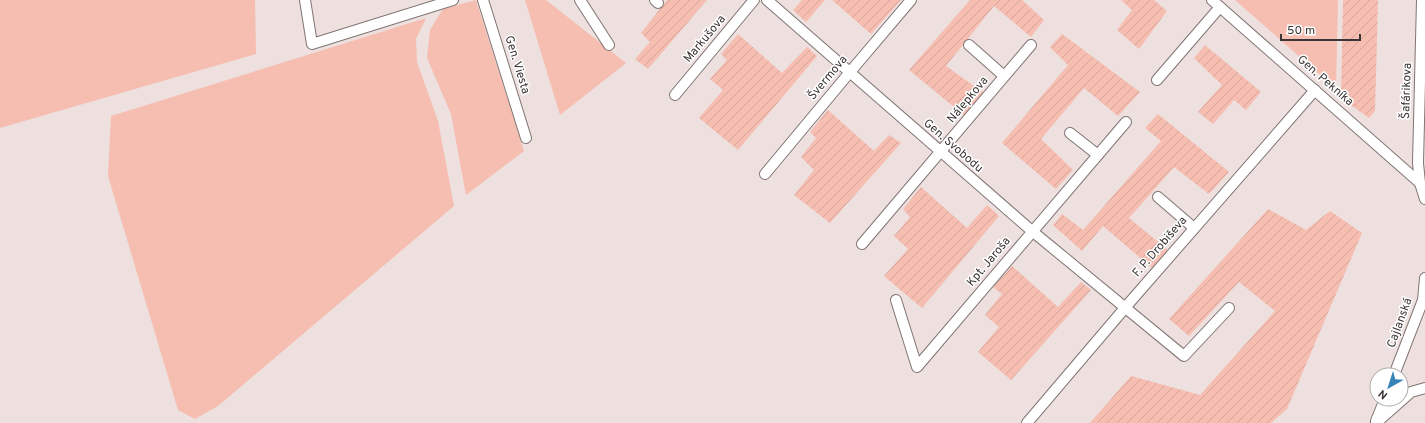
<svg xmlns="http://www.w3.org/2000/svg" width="1425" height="423" viewBox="0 0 1425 423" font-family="Overpass,sans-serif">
<defs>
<pattern id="garden-furrows" width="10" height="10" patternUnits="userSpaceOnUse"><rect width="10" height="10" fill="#f6bdb1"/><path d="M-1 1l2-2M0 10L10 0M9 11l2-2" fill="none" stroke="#d4a399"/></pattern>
</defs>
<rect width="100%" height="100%" fill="#ede0de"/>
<g fill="#f6bdb1">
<polygon points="0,0 255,0 256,54 0,128"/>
<polygon points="476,0 524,151 466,195 451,114 427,58 430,30 443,9"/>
<polygon points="525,0 546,0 626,63 560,115"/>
<polygon points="1235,0 1338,0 1336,89"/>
<polygon points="426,18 416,39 417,62 438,121 454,206 218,406 195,419 178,410 108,176 111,116"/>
</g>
<g fill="url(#garden-furrows)">
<polygon points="667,0 707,0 648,69 635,59 650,42 641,33"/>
<polygon points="802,0 825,0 806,22 793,10"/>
<polygon points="832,0 901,0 871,34"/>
<polygon points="970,0 1022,0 1044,20 1031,37 994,6 946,66 984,93 965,116 909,70"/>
<polygon points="1121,0 1154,0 1167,11 1139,49 1117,30 1132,10"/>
<polygon points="1343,0 1378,0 1375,111 1369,118 1341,98"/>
<polygon points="738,34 782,73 807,47 817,56 738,150 699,118 723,90 710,79 727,60 721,54"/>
<polygon points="1062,34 1140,92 1118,116 1084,88 1041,139 1073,170 1056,189 1002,143 1068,65 1050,47"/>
<polygon points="1205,45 1261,92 1246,110 1234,100 1213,124 1198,112 1222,85 1194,58"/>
<polygon points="828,110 874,151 889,135 901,143 830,223 794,195 814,170 801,157 816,138 810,132"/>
<polygon points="1158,114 1229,172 1209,194 1174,167 1129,218 1168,250 1152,268 1103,226 1082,251 1053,225 1062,214 1083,230 1161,141 1145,128"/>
<polygon points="921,187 967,228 987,205 999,216 922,308 884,276 908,249 894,236 910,217 903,209"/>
<polygon points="1268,209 1306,230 1330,211 1362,233 1287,409 1271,423 1090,423 1131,376 1200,395 1275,311 1239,282 1189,336 1169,319"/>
<polygon points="1012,266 1058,307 1081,282 1091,290 1011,380 978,352 999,327 985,315 1002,294 993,287"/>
</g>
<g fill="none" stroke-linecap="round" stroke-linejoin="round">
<defs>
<g id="minor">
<polyline points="305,0 312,44 453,0"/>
<polyline points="483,0 526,138"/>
<polyline points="580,0 609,45"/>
<polyline points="655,0 658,3"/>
<polyline points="767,0 1032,231 1184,356 1229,308"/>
<polyline points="1212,0 1420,183"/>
<polyline points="1422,0 1418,163 1420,183 1425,199"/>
<polyline points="969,45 1004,76"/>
<polyline points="1157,80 1220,7"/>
<polyline points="675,95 754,0"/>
<polyline points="1070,133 1098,155"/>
<polyline points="765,174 850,72 911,0"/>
<polyline points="1158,197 1194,228"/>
<polyline points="862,244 1031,45"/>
<polyline points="896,300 917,367 1126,122"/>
<polyline points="1394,375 1423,300 1425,278"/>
<polyline points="1376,421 1385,399"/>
<polyline points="1027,423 1130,302 1315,90"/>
<polyline points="1376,423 1411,392 1425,388"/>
</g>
</defs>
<use href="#minor" stroke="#807573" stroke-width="12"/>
<use href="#minor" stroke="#fff" stroke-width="10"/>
</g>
<g text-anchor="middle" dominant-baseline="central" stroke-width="3" stroke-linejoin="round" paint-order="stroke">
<g font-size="12" fill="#3b3635" stroke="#fff">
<text transform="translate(705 39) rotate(-50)">Markušova</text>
<text transform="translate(517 65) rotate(73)">Gen. Viesta</text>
<text transform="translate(828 78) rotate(-50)">Švermova</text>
<text transform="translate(1325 81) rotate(41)">Gen. Pekníka</text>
<text transform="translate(1407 91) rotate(-88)">Šafárikova</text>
<text transform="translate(968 100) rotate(-50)">Nálepkova</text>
<text transform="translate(953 146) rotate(41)">Gen. Svobodu</text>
<text transform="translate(1160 247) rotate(-49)">F. P. Drobiševa</text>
<text transform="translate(989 262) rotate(-50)">Kpt. Jaroša</text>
<text transform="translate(1400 323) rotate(-70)">Cajlanská</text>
</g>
</g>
<g transform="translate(1389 387) rotate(219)"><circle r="19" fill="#ffffff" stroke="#b1afae"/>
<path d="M0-3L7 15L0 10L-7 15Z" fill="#3783b6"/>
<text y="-6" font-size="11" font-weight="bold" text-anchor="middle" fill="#3b3635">N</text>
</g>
<path d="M1281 34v6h79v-6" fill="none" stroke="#3b3635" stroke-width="2"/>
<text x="1287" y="34" font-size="12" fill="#3b3635" stroke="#ffffff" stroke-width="3" paint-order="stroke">50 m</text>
</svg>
